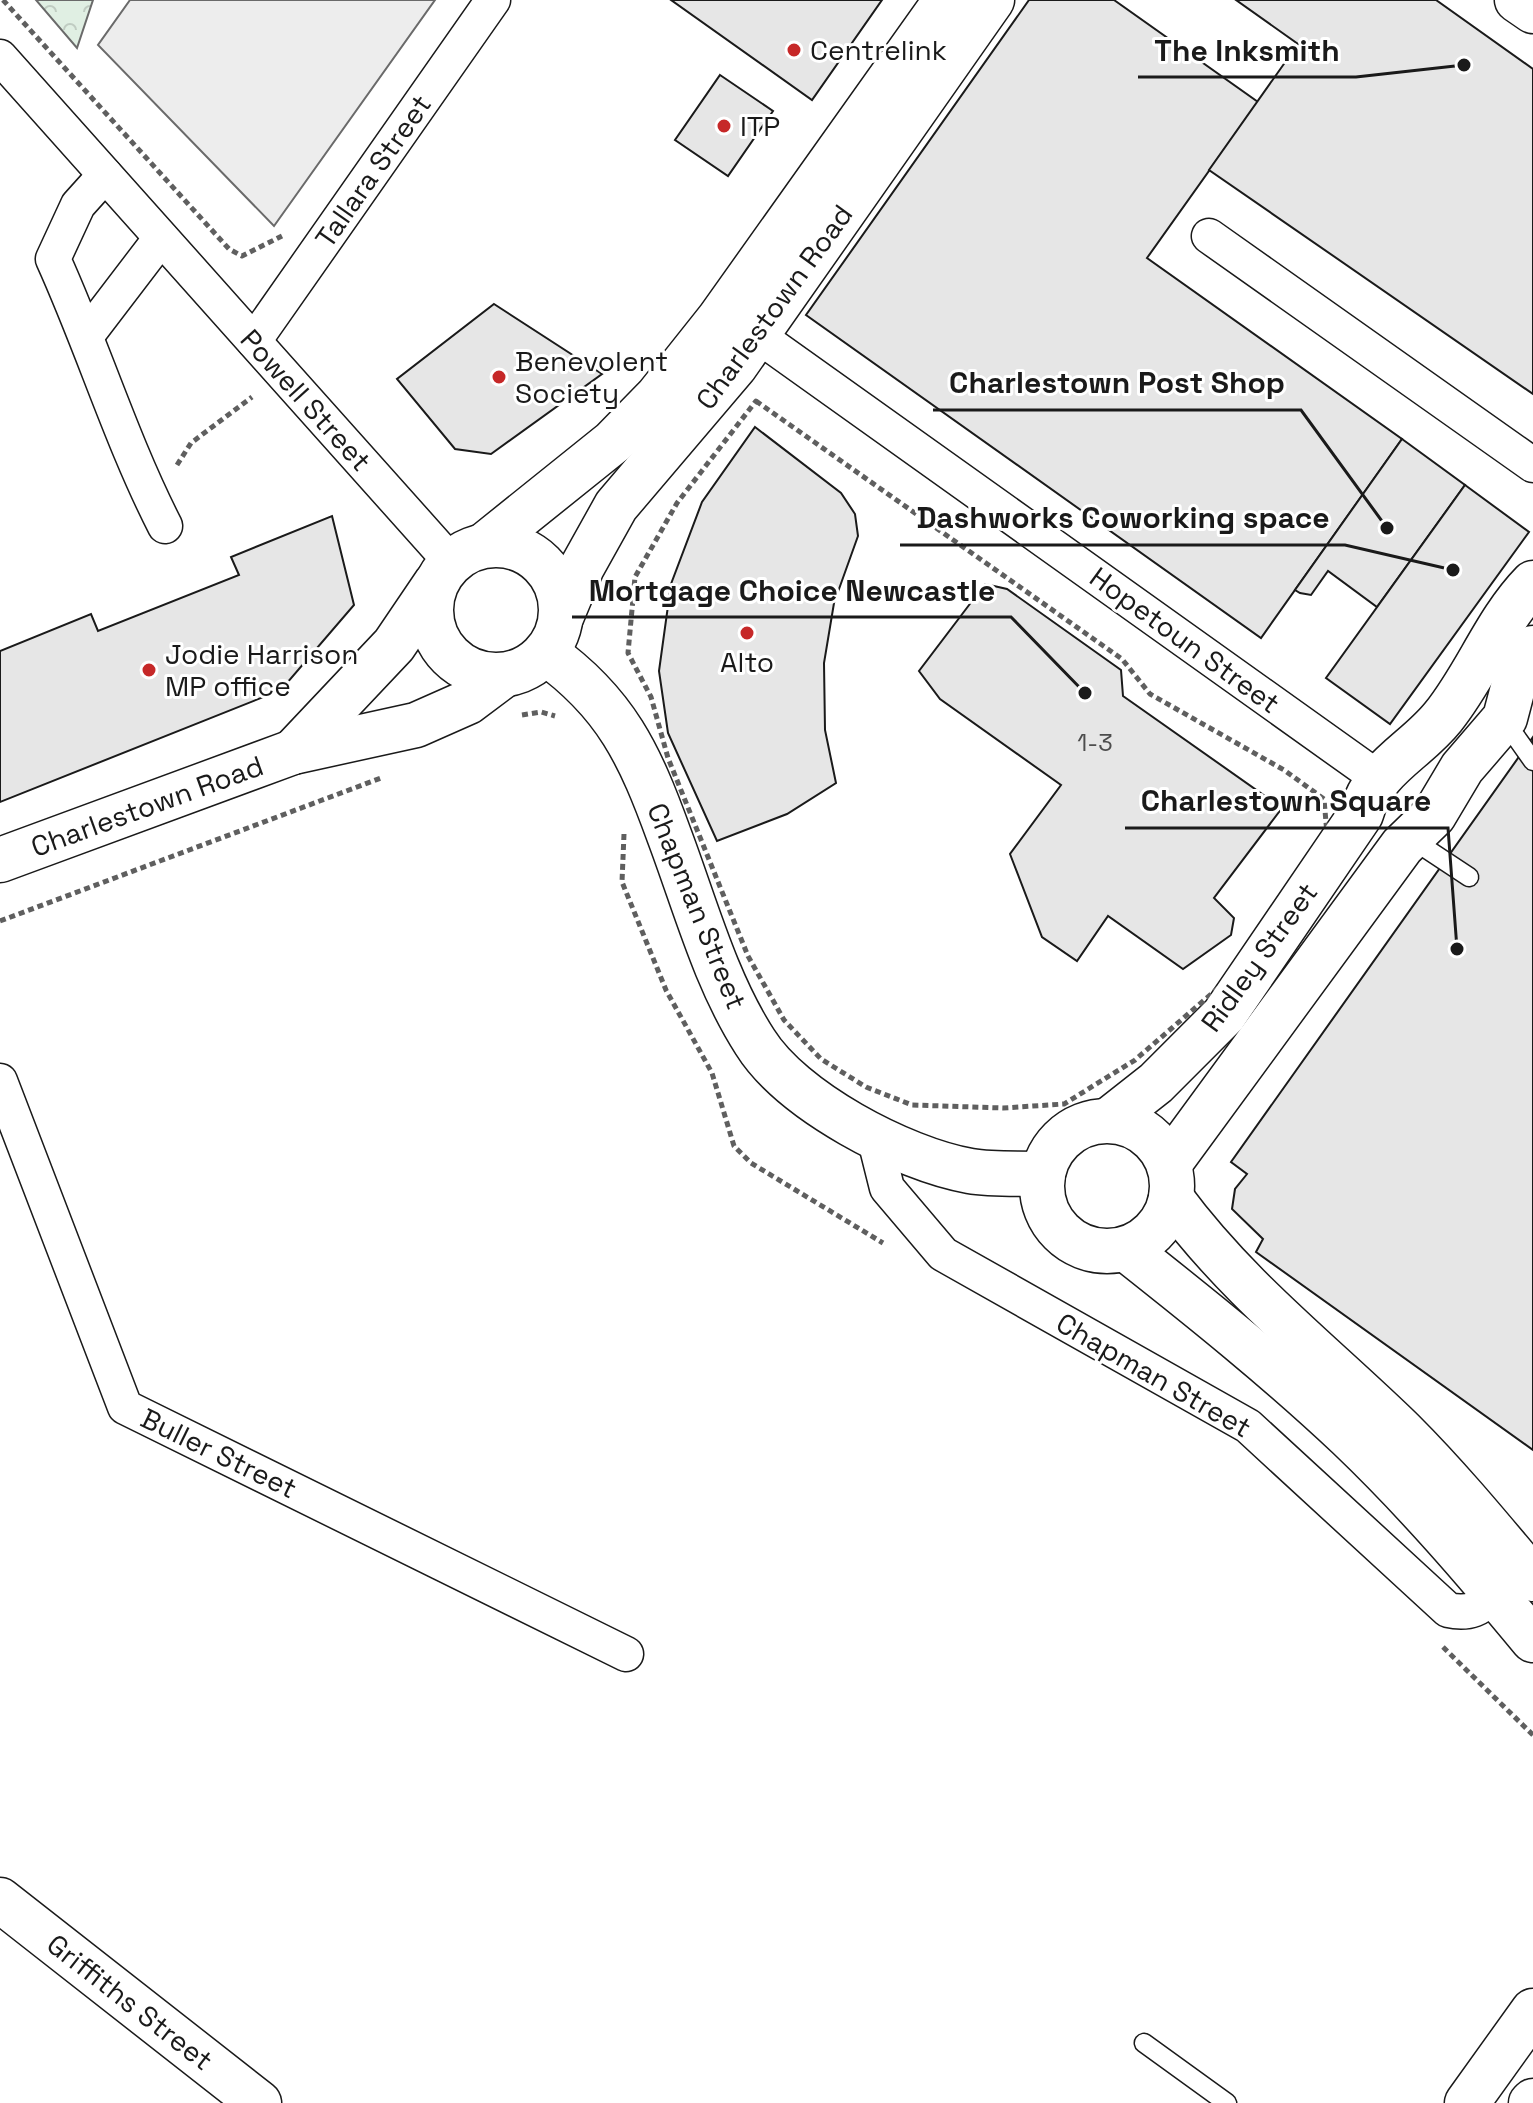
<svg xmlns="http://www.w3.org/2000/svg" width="1533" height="2103" viewBox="0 0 1533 2103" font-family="'Space Grotesk',sans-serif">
<defs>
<pattern id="forest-crowns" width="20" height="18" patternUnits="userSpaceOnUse" patternTransform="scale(2)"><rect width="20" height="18" fill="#e0efe3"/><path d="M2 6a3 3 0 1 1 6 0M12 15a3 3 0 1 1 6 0" fill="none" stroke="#c0ccc2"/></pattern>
</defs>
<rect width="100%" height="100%" fill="#fff"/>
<polygon fill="url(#forest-crowns)" stroke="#6a6a6a" stroke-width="2" points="36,0 93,0 77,48"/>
<polygon fill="#ededed" stroke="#6a6a6a" stroke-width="2" points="130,0 435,0 274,226 98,45"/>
<g fill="#e6e6e6" stroke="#1a1a1a" stroke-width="2">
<polygon points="671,0 882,0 812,100"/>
<polygon points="1029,0 1114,0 1258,102 1147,258 1402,439 1261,638 806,315"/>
<polygon points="1236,0 1436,0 1533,69 1533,394 1209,170 1298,44"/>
<polygon points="720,75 773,111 728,176 675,140"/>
<polygon points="494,304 602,374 491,454 455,449 397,379"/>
<polygon points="755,427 841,493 855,514 858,536 834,603 824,663 825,730 836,783 787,814 717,841 668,733 659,671 671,584 702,502"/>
<polygon points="1402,439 1465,485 1377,607 1328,571 1311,595 1300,593 1295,590"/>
<polygon points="1465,485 1529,532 1390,724 1326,678"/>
<polygon points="332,516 354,605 281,690 0,802 0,651 91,614 98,631 239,575 231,557"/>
<polygon points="985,584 1007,589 1121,670 1123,696 1282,808 1214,898 1234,918 1231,935 1183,969 1108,916 1077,961 1042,937 1010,854 1061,785 940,699 919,671"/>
<polygon points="1533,737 1533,1450 1256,1252 1263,1239 1232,1209 1235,1189 1247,1174 1231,1162"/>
</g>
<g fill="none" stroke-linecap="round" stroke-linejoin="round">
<defs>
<g id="lane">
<polyline points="1497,726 1516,737 1533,761"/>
<polyline points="1410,838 1469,877"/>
<polyline points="1144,2043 1227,2103"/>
</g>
<g id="street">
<polyline points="0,57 451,562"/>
<path d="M105,175L78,205L53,259C93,347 121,440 165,526"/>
<polyline points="1209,236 1533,465"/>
<polyline points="87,335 161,238"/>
<polyline points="757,335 1378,778"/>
<polyline points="254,341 493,0"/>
<polyline points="0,1081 125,1407 626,1654"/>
<path d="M874,1136L887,1188L943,1254L1248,1426L1448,1610C1470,1615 1480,1608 1496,1595"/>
</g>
<g id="secondary">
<path d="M546,653C616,703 640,755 669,835C695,904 715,980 755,1042C792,1101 902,1159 970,1171C993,1175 1019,1173 1043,1174"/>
<path d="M1109,1120L1156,1083L1224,1015L1361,814C1374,767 1415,752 1443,717C1477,675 1495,622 1533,583"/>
<circle cx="1107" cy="1186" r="65"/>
<polyline points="1169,1164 1402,846 1434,815 1462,768 1505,718 1515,680 1533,648"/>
<path d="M1171,1198C1238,1289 1323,1354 1403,1432C1449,1478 1491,1529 1533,1579"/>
<path d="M1126,1249C1202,1309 1278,1370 1349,1437C1415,1500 1475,1570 1533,1640"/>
<polyline points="0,1900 259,2103"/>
<polyline points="1467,2103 1533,2011"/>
<polyline points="1531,2103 1533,2101"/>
</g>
<g id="primary">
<polyline points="1517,0 1533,11"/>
<polyline points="486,544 613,442 657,397 719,319 946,0"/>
<circle cx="496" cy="610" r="65"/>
<polyline points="562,615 582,567 616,506 735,366 992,0"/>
<polyline points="293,752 394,645 436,583"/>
<polyline points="0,860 293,752 416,725 468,702 504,675"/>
</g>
</defs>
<use href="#lane" stroke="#1a1a1a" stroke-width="21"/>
<use href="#street" stroke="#1a1a1a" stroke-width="37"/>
<use href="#secondary" stroke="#1a1a1a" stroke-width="47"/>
<use href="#primary" stroke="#1a1a1a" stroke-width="47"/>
<g stroke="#5f5f5f" stroke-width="5" stroke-dasharray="6 4" stroke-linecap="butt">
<polyline points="3,0 229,249 242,256 282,236"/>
<polygon points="756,401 1122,659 1150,694 1284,770 1324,799 1327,834 1283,909 1232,976 1135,1060 1064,1104 1003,1108 912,1105 866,1087 821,1059 784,1020 748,956 668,758 651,697 628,653 635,577 677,503"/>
<polyline points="177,465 191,443 252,397"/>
<polyline points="522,715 541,712 555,716"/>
<polyline points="624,834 622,882 666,990 712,1073 734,1146 751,1163 883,1243"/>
<polyline points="0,921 381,778"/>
<polyline points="1443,1647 1533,1735"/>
</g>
<use href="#lane" stroke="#fff" stroke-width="18"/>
<use href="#street" stroke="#fff" stroke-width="34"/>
<use href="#secondary" stroke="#fff" stroke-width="44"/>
<use href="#primary" stroke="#fff" stroke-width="44"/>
</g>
<g fill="#c62828" stroke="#fff" stroke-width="3">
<circle cx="794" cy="50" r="8"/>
<circle cx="724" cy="126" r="8"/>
<circle cx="499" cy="377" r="8"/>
<circle cx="747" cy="633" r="8"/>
<circle cx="149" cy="670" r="8"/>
</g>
<g text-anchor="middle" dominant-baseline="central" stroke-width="6" stroke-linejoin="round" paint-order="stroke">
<g font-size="24" fill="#4d4d4d">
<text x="1095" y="742">1-3</text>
</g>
<g font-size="28" fill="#1a1a1a" stroke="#fff" text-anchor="start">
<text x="810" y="50">Centrelink</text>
<text x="740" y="126">ITP</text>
<text x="515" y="361">Benevolent<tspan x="515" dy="32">Society</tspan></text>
<text x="165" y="654">Jodie Harrison<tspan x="165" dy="32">MP office</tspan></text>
<text x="747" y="662" text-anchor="middle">Alto</text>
</g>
<g font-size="28" fill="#1a1a1a" stroke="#fff">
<text transform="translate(373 171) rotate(-55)">Tallara Street</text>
<text transform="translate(774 307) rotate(-54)">Charlestown Road</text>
<text transform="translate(306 400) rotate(48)">Powell Street</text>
<text transform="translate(1185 640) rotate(36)">Hopetoun Street</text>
<text transform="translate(147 806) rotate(-20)">Charlestown Road</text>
<text transform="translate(697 906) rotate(68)">Chapman Street</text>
<text transform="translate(1259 957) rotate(-54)">Ridley Street</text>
<text transform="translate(1154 1375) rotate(30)">Chapman Street</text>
<text transform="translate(219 1453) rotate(26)">Buller Street</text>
<text transform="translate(130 2002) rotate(38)">Griffiths Street</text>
</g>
</g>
<path fill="none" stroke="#1a1a1a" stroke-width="3" d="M1464 65L1356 77H1138M1387 528L1301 410H933M1453 570L1345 545H900M1085 693L1011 617H572M1457 949L1448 828H1125"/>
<g fill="#1a1a1a" stroke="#fff" stroke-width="3">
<circle cx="1464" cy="65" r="8"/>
<circle cx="1387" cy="528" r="8"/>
<circle cx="1453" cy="570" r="8"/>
<circle cx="1085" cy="693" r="8"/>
<circle cx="1457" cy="949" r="8"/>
</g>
<g font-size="30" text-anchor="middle" font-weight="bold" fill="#1a1a1a" stroke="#fff" stroke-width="6" stroke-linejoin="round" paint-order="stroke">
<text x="1247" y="61">The Inksmith</text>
<text x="1117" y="393">Charlestown Post Shop</text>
<text x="1123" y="528">Dashworks Coworking space</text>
<text x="792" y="601">Mortgage Choice Newcastle</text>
<text x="1286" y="811">Charlestown Square</text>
</g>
</svg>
